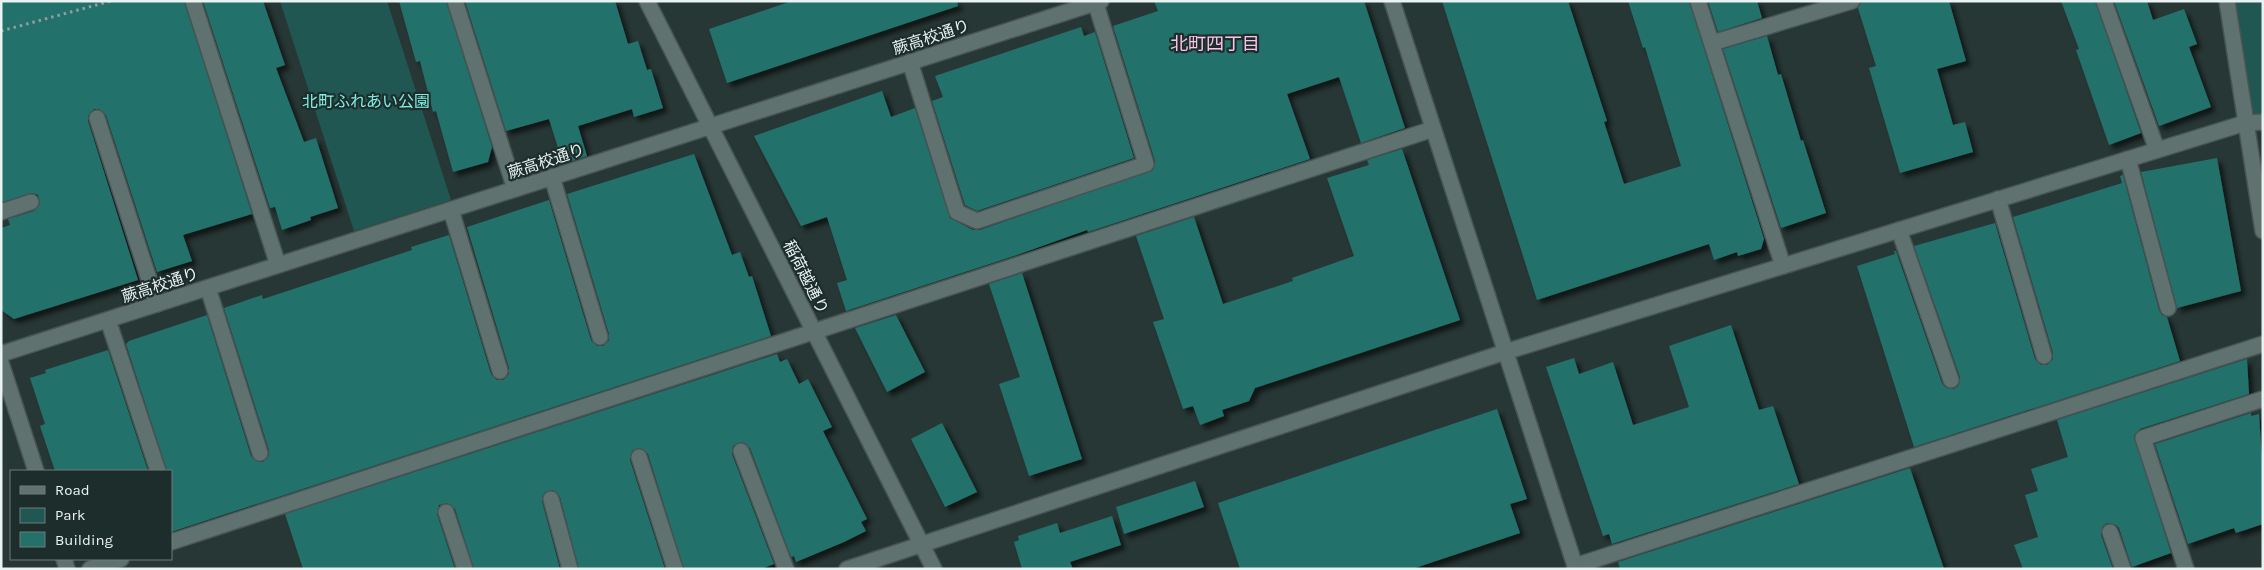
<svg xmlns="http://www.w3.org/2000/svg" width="2264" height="570" viewBox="0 0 2264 570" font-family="Karla,'Noto Sans JP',sans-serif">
<defs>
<filter id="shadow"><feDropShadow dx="4.5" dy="4.5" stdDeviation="2.5" flood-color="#0009"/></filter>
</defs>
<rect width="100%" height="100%" fill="#273735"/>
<g fill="#215752">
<polygon points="280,1 387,1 451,200 354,231"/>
<polygon points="2227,1 2263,1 2263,122 2245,123"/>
</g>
<g fill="#24716a" filter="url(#shadow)">
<polygon points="1,1 184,1 252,214 183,235 192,261 157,272 106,115 99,109 94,109 88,116 88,121 138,280 14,319 1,310 1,228 10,225 8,219 34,211 40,203 38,195 32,193 3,202 1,197"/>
<polygon points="203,1 263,1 285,65 276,68 304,142 316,138 338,208 310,217 311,220 282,230 275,207 270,208"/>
<polygon points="399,1 446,1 492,147 488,162 453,172 436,111 433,112 420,61 416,62"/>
<polygon points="465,1 615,1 628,44 638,41 647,70 651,69 663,108 634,117 632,109 578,126 587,156 563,164 549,119 506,131"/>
<polygon points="792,1 957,1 958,6 727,83 709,29"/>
<polygon points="1154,1 1364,1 1405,128 1361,143 1339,77 1287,94 1310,159 1088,232 1087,230 1017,255 846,311 837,283 847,280 827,217 801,226 754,136 882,91 891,117 915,108 950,218 973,230 980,230 1153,170 1155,161 1113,26 1158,11"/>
<polygon points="1442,1 1568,1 1607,121 1604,122 1624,184 1681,166 1645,47 1643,48 1628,1 1689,1 1764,239 1761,249 1738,256 1737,252 1714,260 1709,244 1537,300"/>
<polygon points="1708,1 1757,1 1762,18 1718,32"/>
<polygon points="1861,1 1949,1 1966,61 1937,69 1953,125 1965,122 1973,152 1900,173 1869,68 1876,66 1858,8"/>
<polygon points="2061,1 2095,1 2141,133 2109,145 2076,50 2079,49"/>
<polygon points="2114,1 2147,1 2153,20 2184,9 2197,44 2189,47 2211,107 2159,126"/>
<polygon points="1081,27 1084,36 1095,32 1134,158 977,211 965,205 932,101 943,97 935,76"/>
<polygon points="1767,36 1778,75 1781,74 1801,141 1803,140 1826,213 1781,228 1723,49"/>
<polygon points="1402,149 1460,320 1255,388 1249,401 1222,410 1224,416 1200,425 1193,406 1183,409 1153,322 1164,319 1136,236 1194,217 1223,304 1293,281 1292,278 1354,256 1327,178 1369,165 1367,160"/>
<polygon points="694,154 732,255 740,252 749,277 752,276 771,336 171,532 171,471 167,471 126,344 129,341 207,315 251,456 258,462 263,462 269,455 269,450 224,308 262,295 263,299 412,250 411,247 449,235 491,374 497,380 503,380 509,374 509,368 467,227 549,200 591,340 597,346 603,346 609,340 609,334 567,194"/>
<polygon points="2217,158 2241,291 2177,308 2141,172"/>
<polygon points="2123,175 2159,310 2162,315 2167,317 2180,361 1914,447 1857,266 1895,254 1894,251 1896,251 1942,383 1945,387 1954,389 1958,386 1960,377 1914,246 1995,223 2035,359 2041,365 2047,365 2053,359 2053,353 2013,217 2122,183 2120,176"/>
<polygon points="1022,273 1082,459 1029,476 999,384 1020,377 989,284"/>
<polygon points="896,315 925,372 887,392 855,328"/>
<polygon points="1731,325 1759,410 1773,406 1799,484 1612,544 1609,534 1603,536 1546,367 1574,358 1579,374 1613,362 1633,425 1689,407 1669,346"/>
<polygon points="108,350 148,471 55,471 40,426 45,424 30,378 46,373 45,370"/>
<polygon points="777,354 780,362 787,359 799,384 808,379 832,427 823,431 867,519 861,522 866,531 844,542 796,562 794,556 791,557 750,448 742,442 733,446 732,454 774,564 761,569 684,569 648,454 640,448 632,451 630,460 665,569 579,569 560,497 553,490 545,492 542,501 560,569 474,569 455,509 447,503 439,505 437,514 455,569 303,569 285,514"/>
<polygon points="2247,359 2249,394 2140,429 2134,436 2171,553 2132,567 2119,528 2116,525 2107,523 2103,526 2101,535 2113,569 2023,569 2014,545 2038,537 2025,495 2038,491 2031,469 2068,457 2057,420"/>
<polygon points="1497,409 1527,499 1510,504 1520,533 1412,569 1240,569 1218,503"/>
<polygon points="2251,413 2251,416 2259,414 2263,474 2263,524 2236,533 2234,528 2188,544 2155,444"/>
<polygon points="942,423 977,492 945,507 911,439"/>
<polygon points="1910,468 1944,569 1620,569 1618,562"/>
<polygon points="1195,481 1204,507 1124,534 1116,507"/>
<polygon points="1112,516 1121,545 1070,562 1073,569 1022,569 1014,542 1019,540 1018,536 1057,523 1060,533"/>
</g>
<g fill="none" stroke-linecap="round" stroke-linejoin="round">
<defs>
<g id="service">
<polyline points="193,1 278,265"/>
<polyline points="455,1 515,189"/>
<polyline points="2104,1 2157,150"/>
<polyline points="1712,43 1852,1"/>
<polyline points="910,62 957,212 977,221 1146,164 1095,1"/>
<polyline points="97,118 157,304"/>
<polyline points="2128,159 2168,308"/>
<polyline points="552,177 600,337"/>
<polyline points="1998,199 2044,356"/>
<polyline points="451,210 500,371"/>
<polyline points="1,212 31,202"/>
<polyline points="1899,230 1951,380"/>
<polyline points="208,288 260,453"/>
<polyline points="108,320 158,471"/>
<polyline points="741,451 786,569"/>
<polyline points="639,457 675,569"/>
<polyline points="551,499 570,569"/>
<polyline points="446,512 465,569"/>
<polyline points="2110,532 2123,569"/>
<polyline points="171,542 1433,129"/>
<polyline points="1575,566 2263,344"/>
<polyline points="90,569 121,559"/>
<polyline points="2186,569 2143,438 2263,399"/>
</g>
<g id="minor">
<polyline points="1392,1 1576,569"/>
<polyline points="1698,1 1783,266"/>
<polyline points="2227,1 2263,231"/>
<polyline points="1,354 1101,1"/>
<polyline points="1,363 36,471"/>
<polyline points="64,559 67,569"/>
<polyline points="847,569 1505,352 2245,123 2263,122"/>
</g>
<polyline id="tertiary" points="647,1 934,569"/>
</defs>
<use href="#service" stroke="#485554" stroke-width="18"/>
<use href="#minor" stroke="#485554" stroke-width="18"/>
<use href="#tertiary" stroke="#485554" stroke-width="18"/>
<polyline stroke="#919e9d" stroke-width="3" stroke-dasharray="2.5 4" stroke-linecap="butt" points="1,31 111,1"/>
<use href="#service" stroke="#60726f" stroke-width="15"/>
<use href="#minor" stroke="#60726f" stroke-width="15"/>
<use href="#tertiary" stroke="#60726f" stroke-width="15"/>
</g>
<g text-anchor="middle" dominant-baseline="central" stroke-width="4.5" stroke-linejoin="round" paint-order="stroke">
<g font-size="16" fill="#e9f3f2" stroke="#1d2d2b">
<text transform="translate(931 37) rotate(-18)">蕨高校通り</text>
<text transform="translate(546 161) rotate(-18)">蕨高校通り</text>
<text transform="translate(806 277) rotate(63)">稲荷越通り</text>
<text transform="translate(160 285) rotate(-18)">蕨高校通り</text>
</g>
<g font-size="16" fill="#7eeee3" stroke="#1d2d2b">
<text x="366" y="101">北町ふれあい公園</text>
</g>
<g font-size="18" fill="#f9c3ea" stroke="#1d2d2b">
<text x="1215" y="44">北町四丁目</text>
</g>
</g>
<rect width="2264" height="570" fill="none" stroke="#e9f3f2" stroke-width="5"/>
<rect x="10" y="470" width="162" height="90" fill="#1d2d2b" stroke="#6f7c7b"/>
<rect x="20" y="486" width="25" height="8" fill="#60726f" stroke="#6f7c7b"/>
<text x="55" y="495" font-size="15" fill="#e9f3f2">Road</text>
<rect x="20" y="508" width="25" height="15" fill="#215752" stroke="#6f7c7b"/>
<text x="55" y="520" font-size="15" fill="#e9f3f2">Park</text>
<rect x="20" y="532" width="25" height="15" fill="#24716a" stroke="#6f7c7b"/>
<text x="55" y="545" font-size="15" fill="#e9f3f2">Building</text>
</svg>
